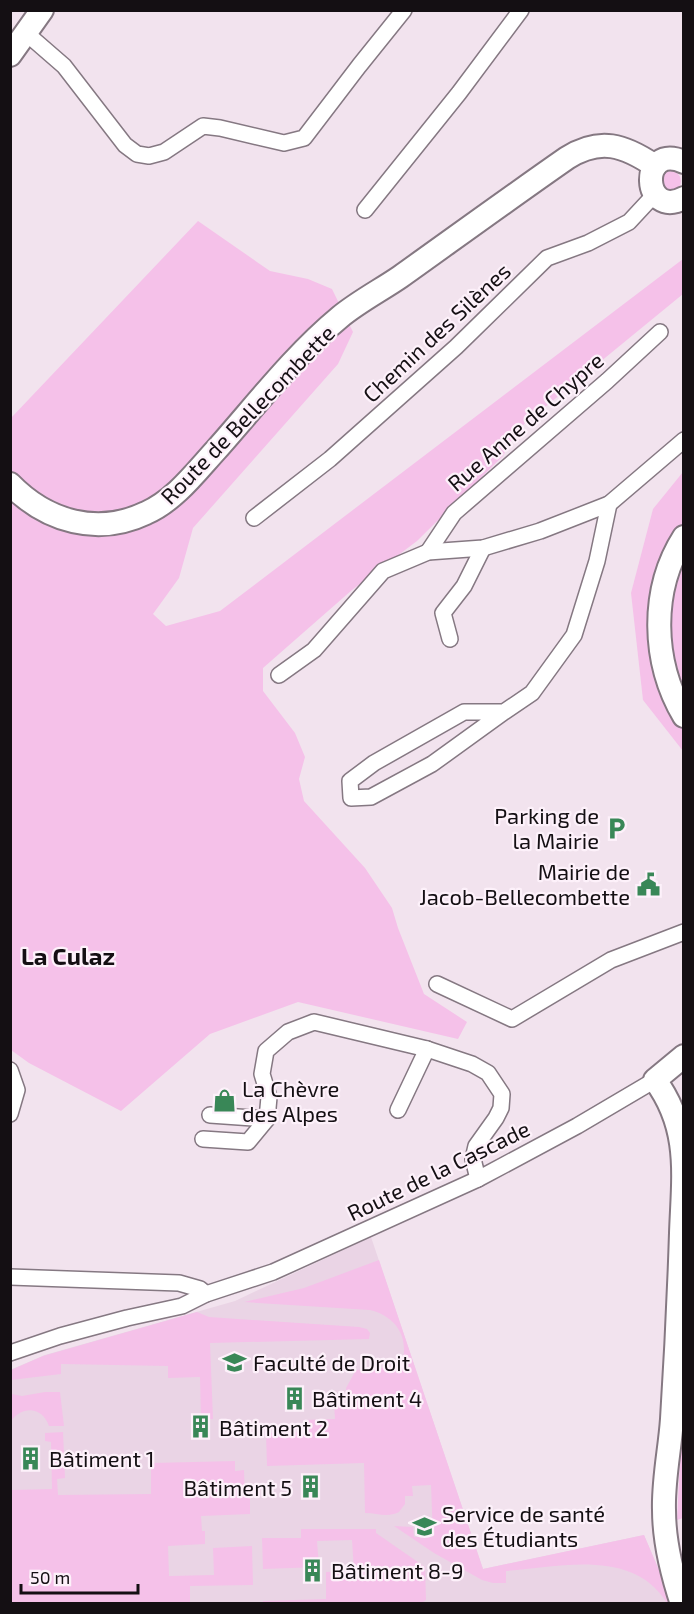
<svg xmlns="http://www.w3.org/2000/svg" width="694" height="1614" viewBox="0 0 694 1614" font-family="'Exo 2',sans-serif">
<rect width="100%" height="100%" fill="#f2e3ee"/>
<polygon fill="#ead4e5" points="371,1237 483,1569 644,1535 673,1603 11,1603 10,1370 45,1355 235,1301"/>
<g fill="#f5c1e9">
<circle cx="671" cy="181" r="10"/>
<polygon points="198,221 270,271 308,279 332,289 353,332 338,364 193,528 179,578 153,614 166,626 220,611 683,259 683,294 517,430 503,456 417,541 352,590 263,668 263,691 295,733 305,757 299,779 304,801 365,868 392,908 398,928 424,994 467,1022 458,1039 298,1002 210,1034 121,1111 29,1063 11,1050 11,418"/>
<polygon points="683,472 683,751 643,700 631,593 653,509"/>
<path d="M379,1260L483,1569L644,1535L673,1603H667C633,1548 560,1567 506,1571V1583H493L482,1580L434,1553L394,1526L413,1527L414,1537H433L431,1485L412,1486L413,1496H405V1504L399,1512C387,1518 378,1513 365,1513L364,1463L267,1466L266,1433L303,1432V1420L335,1419L334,1404H348L346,1388L356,1370L394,1367L403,1359C408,1334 394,1316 370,1310L244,1302L304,1288Z"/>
<polygon points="197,1312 209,1317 359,1327 367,1329 370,1333 369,1339 210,1343 213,1419 201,1420 200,1377 168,1378 168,1366 61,1364 61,1374 11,1380 11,1370 43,1356"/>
<path d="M45,1392H60L64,1426H49C42,1406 22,1406 11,1421V1394L22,1396Z"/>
<polygon points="683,1399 683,1518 677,1520"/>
<polygon points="63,1432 65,1478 57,1479 58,1495 151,1494 151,1463 235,1461 235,1471 244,1470 245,1497 250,1497 250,1514 201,1516 202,1531 205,1531 205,1544 168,1546 169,1576 214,1575 213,1548 252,1546 253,1585 190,1586 190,1603 11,1603 11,1490 52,1489 51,1442 45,1441 45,1433"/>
<polygon points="301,1529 376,1529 376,1533 425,1567 426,1600 420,1604 263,1603 263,1601 326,1599 326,1572 354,1571 352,1540 317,1541 319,1567 263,1569 262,1538 301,1538"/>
</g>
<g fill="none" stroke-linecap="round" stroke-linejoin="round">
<defs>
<g id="street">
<polyline points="26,33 64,66 125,145 137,154 149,156 164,152 203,126 220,128 284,143 304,138 359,66 404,10"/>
<polyline points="365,210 459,93 521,10"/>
<polyline points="254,518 330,459 456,347 547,258 588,243 629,222 655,194"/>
<polyline points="428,552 454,513 607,381 660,332"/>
<polyline points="450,639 443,613 464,586 483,548"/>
<polyline points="279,675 314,650 383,571 428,552 483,548 540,531 609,504 684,440"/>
<polyline points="504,712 432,764 371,797 351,798 350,781 374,763 464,712 504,712 532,693 574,635 597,561 609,504"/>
<polyline points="437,984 512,1019 611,960 684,932"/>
<polyline points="10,1070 17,1090 10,1114"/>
<polyline points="398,1110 427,1049"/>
<polyline points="210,1115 267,1119"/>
<polyline points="203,1139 248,1142 267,1119 269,1097 262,1074 266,1051 288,1032 314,1022 427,1049 472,1064 488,1073 502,1094 501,1108 496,1118 476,1146 473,1159 478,1179"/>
<polyline points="10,1277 179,1283 200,1289 206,1294"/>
<polyline points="10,1353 60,1336 127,1318 182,1306 206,1294 273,1272 478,1179 577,1126 655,1080"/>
</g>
<g id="secondary">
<polyline points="10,55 42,10"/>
<path d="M684,162C638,142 642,220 684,198"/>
<path d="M10,484C47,522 98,536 146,513C175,500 195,473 216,450C256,405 294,355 340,317C358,302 381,290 400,277C456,237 511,197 567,158C600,137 624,145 655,166"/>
<path d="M684,537C650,590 652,662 684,716"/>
<path d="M682,1604C672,1574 664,1542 664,1510C663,1480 670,1449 672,1419C676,1357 679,1295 681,1233C683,1176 691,1129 655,1080L684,1056"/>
</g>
</defs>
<use href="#street" stroke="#857882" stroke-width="18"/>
<use href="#secondary" stroke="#857882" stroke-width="26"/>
<use href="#street" stroke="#fff" stroke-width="15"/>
<use href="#secondary" stroke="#fff" stroke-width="22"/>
</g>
<defs>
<symbol id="parking-bare" viewBox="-9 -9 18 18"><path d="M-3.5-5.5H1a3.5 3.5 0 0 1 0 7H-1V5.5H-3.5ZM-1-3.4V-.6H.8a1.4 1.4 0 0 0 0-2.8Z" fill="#398757" stroke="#fdf1fa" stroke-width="2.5" paint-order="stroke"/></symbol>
<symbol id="civic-bare" viewBox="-9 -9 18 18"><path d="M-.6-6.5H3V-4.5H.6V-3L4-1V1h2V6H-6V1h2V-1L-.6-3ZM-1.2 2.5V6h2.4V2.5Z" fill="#398757" stroke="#fdf1fa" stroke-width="2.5" paint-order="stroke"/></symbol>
<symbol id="shop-bare" viewBox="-9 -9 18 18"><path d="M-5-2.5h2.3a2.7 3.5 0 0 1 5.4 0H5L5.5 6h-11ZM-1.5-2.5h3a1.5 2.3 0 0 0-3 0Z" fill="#398757" stroke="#fdf1fa" stroke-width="2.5" paint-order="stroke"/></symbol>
<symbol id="university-bare" viewBox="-9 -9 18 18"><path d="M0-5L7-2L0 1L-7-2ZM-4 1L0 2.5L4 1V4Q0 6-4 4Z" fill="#398757" stroke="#fdf1fa" stroke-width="2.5" paint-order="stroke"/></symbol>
<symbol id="building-bare" viewBox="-9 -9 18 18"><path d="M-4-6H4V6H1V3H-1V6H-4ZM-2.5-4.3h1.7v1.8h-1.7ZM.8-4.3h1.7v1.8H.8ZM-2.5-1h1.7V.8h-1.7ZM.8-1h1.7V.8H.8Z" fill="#398757" stroke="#fdf1fa" stroke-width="2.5" paint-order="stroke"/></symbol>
</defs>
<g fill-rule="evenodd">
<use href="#parking-bare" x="600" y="812" width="33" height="33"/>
<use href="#civic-bare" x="632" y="868" width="33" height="33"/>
<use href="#shop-bare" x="208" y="1084" width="33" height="33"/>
<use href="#university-bare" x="218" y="1346" width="33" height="33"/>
<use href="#building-bare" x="278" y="1382" width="33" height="33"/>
<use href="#building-bare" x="184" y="1410" width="33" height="33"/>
<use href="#building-bare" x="14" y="1442" width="33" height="33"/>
<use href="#building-bare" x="294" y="1470" width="33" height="33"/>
<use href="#university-bare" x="408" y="1510" width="33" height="33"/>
<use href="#building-bare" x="296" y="1554" width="33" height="33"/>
</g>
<g text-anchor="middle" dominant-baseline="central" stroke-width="4.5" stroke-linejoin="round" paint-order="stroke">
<g font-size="22" fill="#140f13" stroke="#fdf1fa">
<text transform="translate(436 332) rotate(-43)">Chemin des Silènes</text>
<text transform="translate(247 414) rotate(-46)">Route de Bellecombette</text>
<text transform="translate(525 421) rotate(-41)">Rue Anne de Chypre</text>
<text transform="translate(438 1170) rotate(-26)">Route de la Cascade</text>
</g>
<g font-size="22" fill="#140f13" stroke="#fdf1fa" text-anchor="start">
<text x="599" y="815" text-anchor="end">Parking de<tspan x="599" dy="25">la Mairie</tspan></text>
<text x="630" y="871" text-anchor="end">Mairie de<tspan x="630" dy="25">Jacob-Bellecombette</tspan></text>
<text x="242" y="1088">La Chèvre<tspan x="242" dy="25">des Alpes</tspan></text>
<text x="253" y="1362">Faculté de Droit</text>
<text x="312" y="1398">Bâtiment 4</text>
<text x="219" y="1427">Bâtiment 2</text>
<text x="49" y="1458">Bâtiment 1</text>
<text x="292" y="1487" text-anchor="end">Bâtiment 5</text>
<text x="442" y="1513">Service de santé<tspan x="442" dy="25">des Étudiants</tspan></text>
<text x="331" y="1570">Bâtiment 8-9</text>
</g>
<g font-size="24" font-weight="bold" fill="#140f13" stroke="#fdf1fa">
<text x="68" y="955">La Culaz</text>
</g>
</g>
<rect width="694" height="1614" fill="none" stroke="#140f13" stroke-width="24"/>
<path d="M21 1584v9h117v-9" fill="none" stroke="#140f13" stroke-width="3"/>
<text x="30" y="1584" font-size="18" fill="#140f13" stroke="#fdf1fa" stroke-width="4.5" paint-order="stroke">50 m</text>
</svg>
